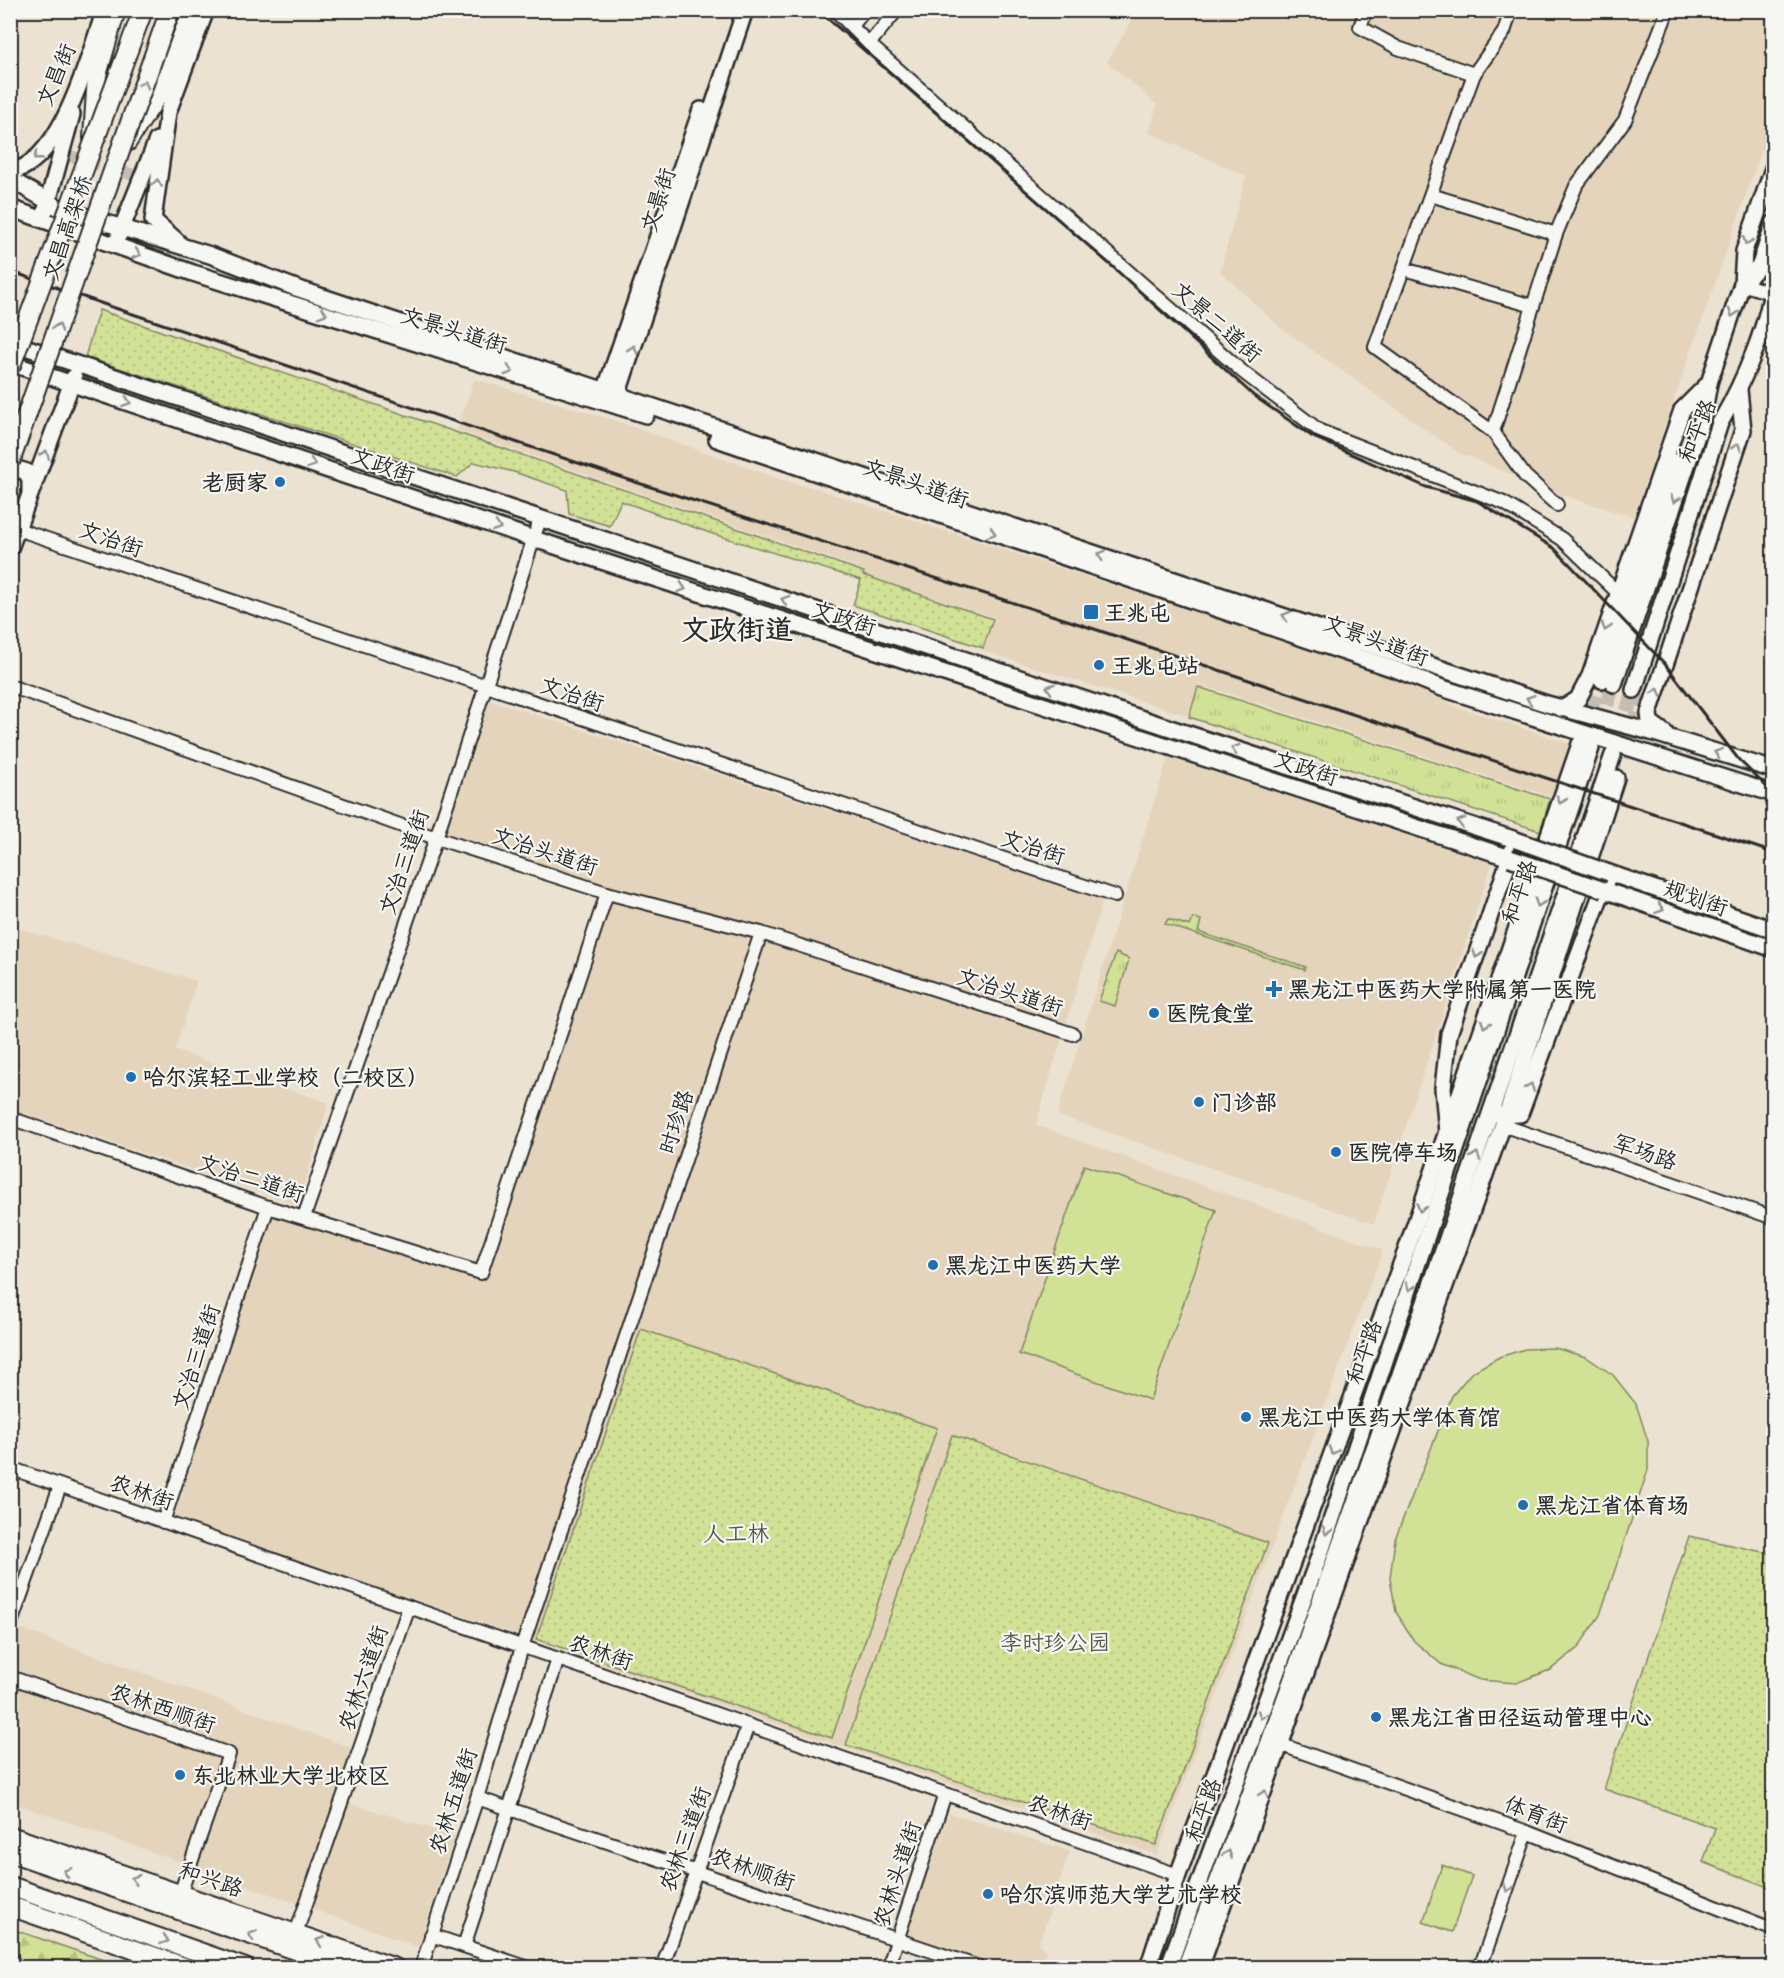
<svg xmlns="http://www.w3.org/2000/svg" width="1784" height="1978" viewBox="0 0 1784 1978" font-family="Sriracha,'LXGW WenKai TC',sans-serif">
<defs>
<pattern id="grass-tufts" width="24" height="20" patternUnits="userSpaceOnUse" patternTransform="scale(1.5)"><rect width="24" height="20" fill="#d1e296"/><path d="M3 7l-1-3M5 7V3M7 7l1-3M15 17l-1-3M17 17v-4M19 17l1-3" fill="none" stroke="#b4c281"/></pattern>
<pattern id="forest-firs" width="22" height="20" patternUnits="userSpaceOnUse" patternTransform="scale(1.5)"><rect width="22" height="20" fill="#d1e296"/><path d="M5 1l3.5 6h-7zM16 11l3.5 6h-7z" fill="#b4c281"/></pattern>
<pattern id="park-dots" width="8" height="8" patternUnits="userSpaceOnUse" patternTransform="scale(1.5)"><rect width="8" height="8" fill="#d1e296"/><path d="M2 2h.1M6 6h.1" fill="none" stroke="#b4c281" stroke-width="1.8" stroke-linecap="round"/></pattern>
</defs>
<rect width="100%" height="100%" fill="#ece2d2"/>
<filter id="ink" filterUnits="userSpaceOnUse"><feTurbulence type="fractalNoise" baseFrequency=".0167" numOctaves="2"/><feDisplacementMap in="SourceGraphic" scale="12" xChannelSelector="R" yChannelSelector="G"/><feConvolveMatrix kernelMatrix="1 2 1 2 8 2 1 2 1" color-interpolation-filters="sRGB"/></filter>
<g filter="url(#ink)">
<g fill="#e5d4bc">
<polygon points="1138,11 1773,11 1773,118 1633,517 1562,495 1459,453 1278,326 1220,271 1246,176 1149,133 1157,105 1107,62"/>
<polygon points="474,379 611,419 785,481 812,487 1393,677 1460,708 1569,743 1552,797 1198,684 1188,716 983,651 994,617 864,575 865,570 457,430"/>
<polygon points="490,700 1103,899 1036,1125 1383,1250 1157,1855 174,1517 273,1213 483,1280 614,888 446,834"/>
<polygon points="1168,757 1492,863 1374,1224 1057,1115"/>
<polygon points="11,926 197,981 175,1050 329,1103 298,1205 11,1109"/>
<polygon points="10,1625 358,1750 341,1800 454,1836 419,1947 11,1802"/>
<polygon points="949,1813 1070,1851 1039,1944 1046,1951 1041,1967 997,1967 906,1937"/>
</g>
<g fill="url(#grass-tufts)" stroke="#7e8660" stroke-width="1.5">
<polygon points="1198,687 1550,799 1540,831 1189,717"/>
<polygon points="1193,918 1201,920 1198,932 1306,967 1305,970 1165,924 1168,919 1190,926"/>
<polygon points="1116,953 1129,959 1115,1006 1099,1001"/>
</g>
<polygon fill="url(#forest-firs)" stroke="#7e8660" stroke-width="1.5" points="18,1931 124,1967 20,1967 20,1958 11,1951"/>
<g fill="url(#park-dots)" stroke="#7e8660" stroke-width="1.5">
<polygon points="99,310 864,572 863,575 993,619 983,648 853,605 861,580 710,533 621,501 610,526 569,514 567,490 514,472 474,462 457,477 85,357"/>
<polygon points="641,1329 937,1428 832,1738 536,1639"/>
<polygon points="952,1435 1268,1543 1156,1845 846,1745"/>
<polygon points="1689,1536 1773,1554 1773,1889 1703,1862 1715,1828 1604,1789"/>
</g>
<g fill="#d1e296" stroke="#7e8660" stroke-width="1.5">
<polygon points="1084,1165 1216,1210 1150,1400 1019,1354"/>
<polygon points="1555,1348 1586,1357 1613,1375 1636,1404 1648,1441 1648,1470 1600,1615 1578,1648 1550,1670 1516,1683 1480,1680 1441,1664 1414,1641 1396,1612 1390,1578 1395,1539 1452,1396 1471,1373 1499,1357 1525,1349"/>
<polygon points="1442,1865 1472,1876 1452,1932 1423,1922"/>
</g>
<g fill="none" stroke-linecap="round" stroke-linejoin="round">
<g stroke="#c5bdb1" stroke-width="12" stroke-dasharray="12 6" stroke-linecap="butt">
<polyline points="53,151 157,182"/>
<polyline points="1581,741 1602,680"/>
<polyline points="1622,758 1643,693"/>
</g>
<g stroke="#c5bdb1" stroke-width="15" stroke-dasharray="15 8" stroke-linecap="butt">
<polyline points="1591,748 1614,684"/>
<polyline points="1613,755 1634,690"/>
</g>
<defs>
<g id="minor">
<polyline points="835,10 869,44 1244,373 1320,431 1504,503 1562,539 1618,593"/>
<polyline points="1366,10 1360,27 1398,48 1474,74 1504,32 1511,10"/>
<polyline points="852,26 865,10"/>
<polyline points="869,44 897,10"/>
<polyline points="1474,74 1375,347 1493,432 1525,476 1557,505"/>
<polyline points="1431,195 1556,234"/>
<polyline points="1404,269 1533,306"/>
<polyline points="1742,284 1774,294"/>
<polyline points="1493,432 1556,234 1576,186 1625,120 1668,10"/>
<polyline points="17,529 1115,896"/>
<polyline points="10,686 436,838 607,893 761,933 1073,1034"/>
<polyline points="10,1118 268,1207 481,1273 607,893"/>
<polyline points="1502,1125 1774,1218"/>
<polyline points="304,1217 436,838 540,519"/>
<polyline points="10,1468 1178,1875"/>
<polyline points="163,1522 268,1207"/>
<polyline points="10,1626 60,1486"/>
<polyline points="10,1677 229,1754 180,1894"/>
<polyline points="1282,1745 1527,1832 1774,1930"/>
<polyline points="477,1798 982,1968"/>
<polyline points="296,1933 409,1607"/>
<polyline points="431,1935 529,1968"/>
<polyline points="464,1946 558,1659"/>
<polyline points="421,1968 477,1798 522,1647 761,933"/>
<polyline points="662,1968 748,1725"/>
<polyline points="888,1968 945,1794"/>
<polyline points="1480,1968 1527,1832"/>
</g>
<g id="major">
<path d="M10,172C63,162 89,54 105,10"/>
<polyline points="10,179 61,209 210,255 296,288 1547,704 1651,732 1774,770"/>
<polyline points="10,208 193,273 646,415"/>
<polyline points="46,209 72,114"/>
<polyline points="119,235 157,140"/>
<polyline points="178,242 153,220 168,112 206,10"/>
<polyline points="1742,284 1744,251 1774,166"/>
<polyline points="10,342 1167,727 1516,840 1449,1034 1443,1088 1450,1166"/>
<polyline points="10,363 534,539 1510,858"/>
<polyline points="603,397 701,110"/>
<polyline points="615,402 745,10"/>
<polyline points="717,439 1400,671 1442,688 1774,794"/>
<polyline points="10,467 27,472 30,481 30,492"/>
<polyline points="10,548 74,377"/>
<polyline points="1602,680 1675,462"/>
<polyline points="1614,684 1703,417 1709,383 1742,284 1760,265 1774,223"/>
<path d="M1634,690L1720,423C1743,384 1771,320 1774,275"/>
<polyline points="1562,709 1578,699 1590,676 1682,410 1709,383"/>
<polyline points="1665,733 1650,722 1649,713 1743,430 1739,390"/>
<polyline points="1604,890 1774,949"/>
<polyline points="1499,1115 1520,1114 1609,873 1774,930"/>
<polyline points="1148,1968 1178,1875 1407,1248 1580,744"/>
<polyline points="1168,1968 1320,1554 1591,748"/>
<path d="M1185,1968C1337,1567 1474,1161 1613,755"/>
<polyline points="1200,1968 1506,1116 1616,778"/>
</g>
<g id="highway">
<polyline points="93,138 97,75 116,10"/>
<polyline points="127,142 159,93 193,10"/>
<polyline points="10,1836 395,1968"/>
<polyline points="10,1852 347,1968"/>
<polyline points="10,1886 245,1968"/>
<polyline points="10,1906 187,1968"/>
</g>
</defs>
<use href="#minor" stroke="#2b2b2b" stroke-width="16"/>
<use href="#major" stroke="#2b2b2b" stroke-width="20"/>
<use href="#highway" stroke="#2b2b2b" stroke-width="22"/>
<use href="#minor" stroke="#f6f6f2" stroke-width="12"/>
<use href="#major" stroke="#f6f6f2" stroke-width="15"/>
<use href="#highway" stroke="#f6f6f2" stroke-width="18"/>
<g stroke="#2b2b2b" stroke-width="3">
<polyline points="818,10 1113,267 1254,396 1313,437 1426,487 1477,501 1554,548 1665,664 1739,760 1774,794"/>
<polyline points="10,271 106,305 629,480 1067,620 1774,853"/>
</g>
<defs>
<g id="major-bridge">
<polyline points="1516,840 1609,873"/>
<polyline points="1510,858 1604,890"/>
</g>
<g id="highway-bridge">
<polyline points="10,368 143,10"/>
<polyline points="10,462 170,10"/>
</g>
</defs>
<use href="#major-bridge" stroke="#2b2b2b" stroke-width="20" stroke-linecap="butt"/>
<use href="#highway-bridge" stroke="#2b2b2b" stroke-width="22" stroke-linecap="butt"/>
<use href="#major-bridge" stroke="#f6f6f2" stroke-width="15"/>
<use href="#highway-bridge" stroke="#f6f6f2" stroke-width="18"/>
</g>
<defs><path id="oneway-chevron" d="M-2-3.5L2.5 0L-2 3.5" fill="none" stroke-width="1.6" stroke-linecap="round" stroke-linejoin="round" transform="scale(1.5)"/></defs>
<g stroke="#90908e">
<use href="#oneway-chevron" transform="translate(144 84) rotate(-71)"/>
<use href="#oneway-chevron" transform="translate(37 157) rotate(142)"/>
<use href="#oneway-chevron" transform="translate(157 183) rotate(-83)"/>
<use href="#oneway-chevron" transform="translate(1747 241) rotate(109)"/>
<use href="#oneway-chevron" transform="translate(137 254) rotate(19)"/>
<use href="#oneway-chevron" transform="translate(323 313) rotate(17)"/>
<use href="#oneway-chevron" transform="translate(1733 313) rotate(108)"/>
<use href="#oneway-chevron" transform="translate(58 327) rotate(-71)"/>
<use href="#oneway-chevron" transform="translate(633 349) rotate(-72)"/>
<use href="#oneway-chevron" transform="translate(509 371) rotate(17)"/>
<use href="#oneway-chevron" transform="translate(127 402) rotate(19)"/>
<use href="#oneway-chevron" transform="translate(1737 447) rotate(-72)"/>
<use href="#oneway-chevron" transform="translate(45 454) rotate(-69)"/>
<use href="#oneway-chevron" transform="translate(312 464) rotate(19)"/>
<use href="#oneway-chevron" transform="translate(1675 499) rotate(108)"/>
<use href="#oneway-chevron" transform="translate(497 527) rotate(19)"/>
<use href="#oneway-chevron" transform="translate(992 533) rotate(19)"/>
<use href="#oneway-chevron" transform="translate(1101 555) rotate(-162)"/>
<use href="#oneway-chevron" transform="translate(682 588) rotate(18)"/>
<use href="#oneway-chevron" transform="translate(785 600) rotate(-162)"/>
<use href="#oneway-chevron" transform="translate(1286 616) rotate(-162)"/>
<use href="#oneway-chevron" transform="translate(1606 627) rotate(108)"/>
<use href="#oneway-chevron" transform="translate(1050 688) rotate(-162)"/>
<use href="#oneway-chevron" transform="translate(1657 692) rotate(-72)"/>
<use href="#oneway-chevron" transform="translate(1530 699) rotate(-161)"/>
<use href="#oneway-chevron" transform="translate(1235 749) rotate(-162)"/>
<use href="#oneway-chevron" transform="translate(1718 753) rotate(-162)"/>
<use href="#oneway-chevron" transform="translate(1561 800) rotate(109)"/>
<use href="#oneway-chevron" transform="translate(1461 822) rotate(-162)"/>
<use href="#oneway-chevron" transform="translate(1539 903) rotate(109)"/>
<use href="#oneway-chevron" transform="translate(1660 909) rotate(19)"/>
<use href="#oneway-chevron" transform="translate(1477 954) rotate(109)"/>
<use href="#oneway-chevron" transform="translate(1485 1024) rotate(109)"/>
<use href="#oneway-chevron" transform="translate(1530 1087) rotate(-69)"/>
<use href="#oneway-chevron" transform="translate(1476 1156) rotate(-71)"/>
<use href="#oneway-chevron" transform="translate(1421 1208) rotate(109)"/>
<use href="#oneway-chevron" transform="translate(1410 1287) rotate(109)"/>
<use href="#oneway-chevron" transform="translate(1333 1451) rotate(110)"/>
<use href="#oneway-chevron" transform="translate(1327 1531) rotate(109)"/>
<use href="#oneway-chevron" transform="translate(1262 1715) rotate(110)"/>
<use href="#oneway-chevron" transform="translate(1264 1794) rotate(-70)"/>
<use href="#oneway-chevron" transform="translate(1228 1854) rotate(-69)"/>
<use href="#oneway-chevron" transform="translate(67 1872) rotate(-161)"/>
<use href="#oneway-chevron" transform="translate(135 1879) rotate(-161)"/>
<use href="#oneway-chevron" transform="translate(1508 1888) rotate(109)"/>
<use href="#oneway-chevron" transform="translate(252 1935) rotate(-161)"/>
<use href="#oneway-chevron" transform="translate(165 1940) rotate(19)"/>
<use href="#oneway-chevron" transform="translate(320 1941) rotate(-161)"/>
</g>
</g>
<g fill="#1f6fb2" stroke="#f6f6f2" stroke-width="2">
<circle cx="280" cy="482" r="6"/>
<rect x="1083" y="604" width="16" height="16" rx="3"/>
<circle cx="1099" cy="665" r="6"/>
<path d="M1271 980h6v6h6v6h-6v6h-6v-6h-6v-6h6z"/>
<circle cx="1154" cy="1013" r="6"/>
<circle cx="131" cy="1077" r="6"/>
<circle cx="1199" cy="1102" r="6"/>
<circle cx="1336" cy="1152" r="6"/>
<circle cx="933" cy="1265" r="6"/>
<circle cx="1246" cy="1417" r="6"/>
<circle cx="1523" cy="1505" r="6"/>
<circle cx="1376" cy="1717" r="6"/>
<circle cx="180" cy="1775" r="6"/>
<circle cx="988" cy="1894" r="6"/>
</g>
<g text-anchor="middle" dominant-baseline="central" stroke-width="4.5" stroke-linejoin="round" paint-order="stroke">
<g font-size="22" fill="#2b2b2b" stroke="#f6f6f2">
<text transform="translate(56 75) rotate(-67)">文昌街</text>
<text transform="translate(658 200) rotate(-72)">文景街</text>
<text transform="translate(67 228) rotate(-71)">文昌高架桥</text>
<text transform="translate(1217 322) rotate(41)">文景二道街</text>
<text transform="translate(454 330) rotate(17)">文景头道街</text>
<text transform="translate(1697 431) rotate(-68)">和平路</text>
<text transform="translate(383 465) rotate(19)">文政街</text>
<text transform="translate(916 483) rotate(19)">文景头道街</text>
<text transform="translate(111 539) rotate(19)">文治街</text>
<text transform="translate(844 618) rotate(18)">文政街</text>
<text transform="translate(1376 640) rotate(20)">文景头道街</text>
<text transform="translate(572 694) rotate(18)">文治街</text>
<text transform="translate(1306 768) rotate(18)">文政街</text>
<text transform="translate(1033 847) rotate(18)">文治街</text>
<text transform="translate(545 851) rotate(18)">文治头道街</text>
<text transform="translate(404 862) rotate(-71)">文治三道街</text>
<text transform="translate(1519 892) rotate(-71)">和平路</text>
<text transform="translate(1696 898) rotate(19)">规划街</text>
<text transform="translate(1010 992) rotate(18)">文治头道街</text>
<text transform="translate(676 1122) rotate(-72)">时珍路</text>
<text transform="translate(1645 1152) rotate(19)">军场路</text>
<text transform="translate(251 1178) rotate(18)">文治二道街</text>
<text transform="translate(1364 1352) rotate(-71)">和平路</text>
<text transform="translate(196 1357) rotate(-72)">文治三道街</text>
<text transform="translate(142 1492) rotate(19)">农林街</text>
<text transform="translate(601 1652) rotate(19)">农林街</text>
<text transform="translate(363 1678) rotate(-71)">农林六道街</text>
<text transform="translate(163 1708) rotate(19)">农林西顺街</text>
<text transform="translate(453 1801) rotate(-72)">农林五道街</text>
<text transform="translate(1203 1810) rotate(-70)">和平路</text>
<text transform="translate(1060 1812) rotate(19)">农林街</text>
<text transform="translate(1536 1814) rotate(21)">体育街</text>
<text transform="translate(685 1839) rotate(-70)">农林三道街</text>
<text transform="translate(753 1869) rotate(19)">农林顺街</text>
<text transform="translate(897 1874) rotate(-72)">农林头道街</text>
<text transform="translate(211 1879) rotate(19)">和兴路</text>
</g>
<g font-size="22" font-weight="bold" fill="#2b2b2b" stroke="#f6f6f2" text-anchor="start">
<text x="268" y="482" text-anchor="end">老厨家</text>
<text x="1104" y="612">王兆屯</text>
<text x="1111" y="665">王兆屯站</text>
<text x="1288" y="989">黑龙江中医药大学附属第一医院</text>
<text x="1166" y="1013">医院食堂</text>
<text x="143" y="1077">哈尔滨轻工业学校（二校区）</text>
<text x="1211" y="1102">门诊部</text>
<text x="1348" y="1152">医院停车场</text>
<text x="945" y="1265">黑龙江中医药大学</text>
<text x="1258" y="1417">黑龙江中医药大学体育馆</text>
<text x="1535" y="1505">黑龙江省体育场</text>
<text x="1388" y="1717">黑龙江省田径运动管理中心</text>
<text x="192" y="1775">东北林业大学北校区</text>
<text x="1000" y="1894">哈尔滨师范大学艺术学校</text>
</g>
<g font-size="22" fill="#545946" stroke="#f6f6f2">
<text x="736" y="1533">人工林</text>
<text x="1055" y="1642">李时珍公园</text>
</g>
<g font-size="28" font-weight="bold" fill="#2b2b2b" stroke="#f6f6f2">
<text x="737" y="629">文政街道</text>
</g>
</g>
<rect width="1784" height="1978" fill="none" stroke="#f6f6f2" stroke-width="36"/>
<rect x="18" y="18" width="1748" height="1942" fill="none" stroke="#2b2b2b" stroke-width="2" filter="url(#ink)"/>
</svg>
